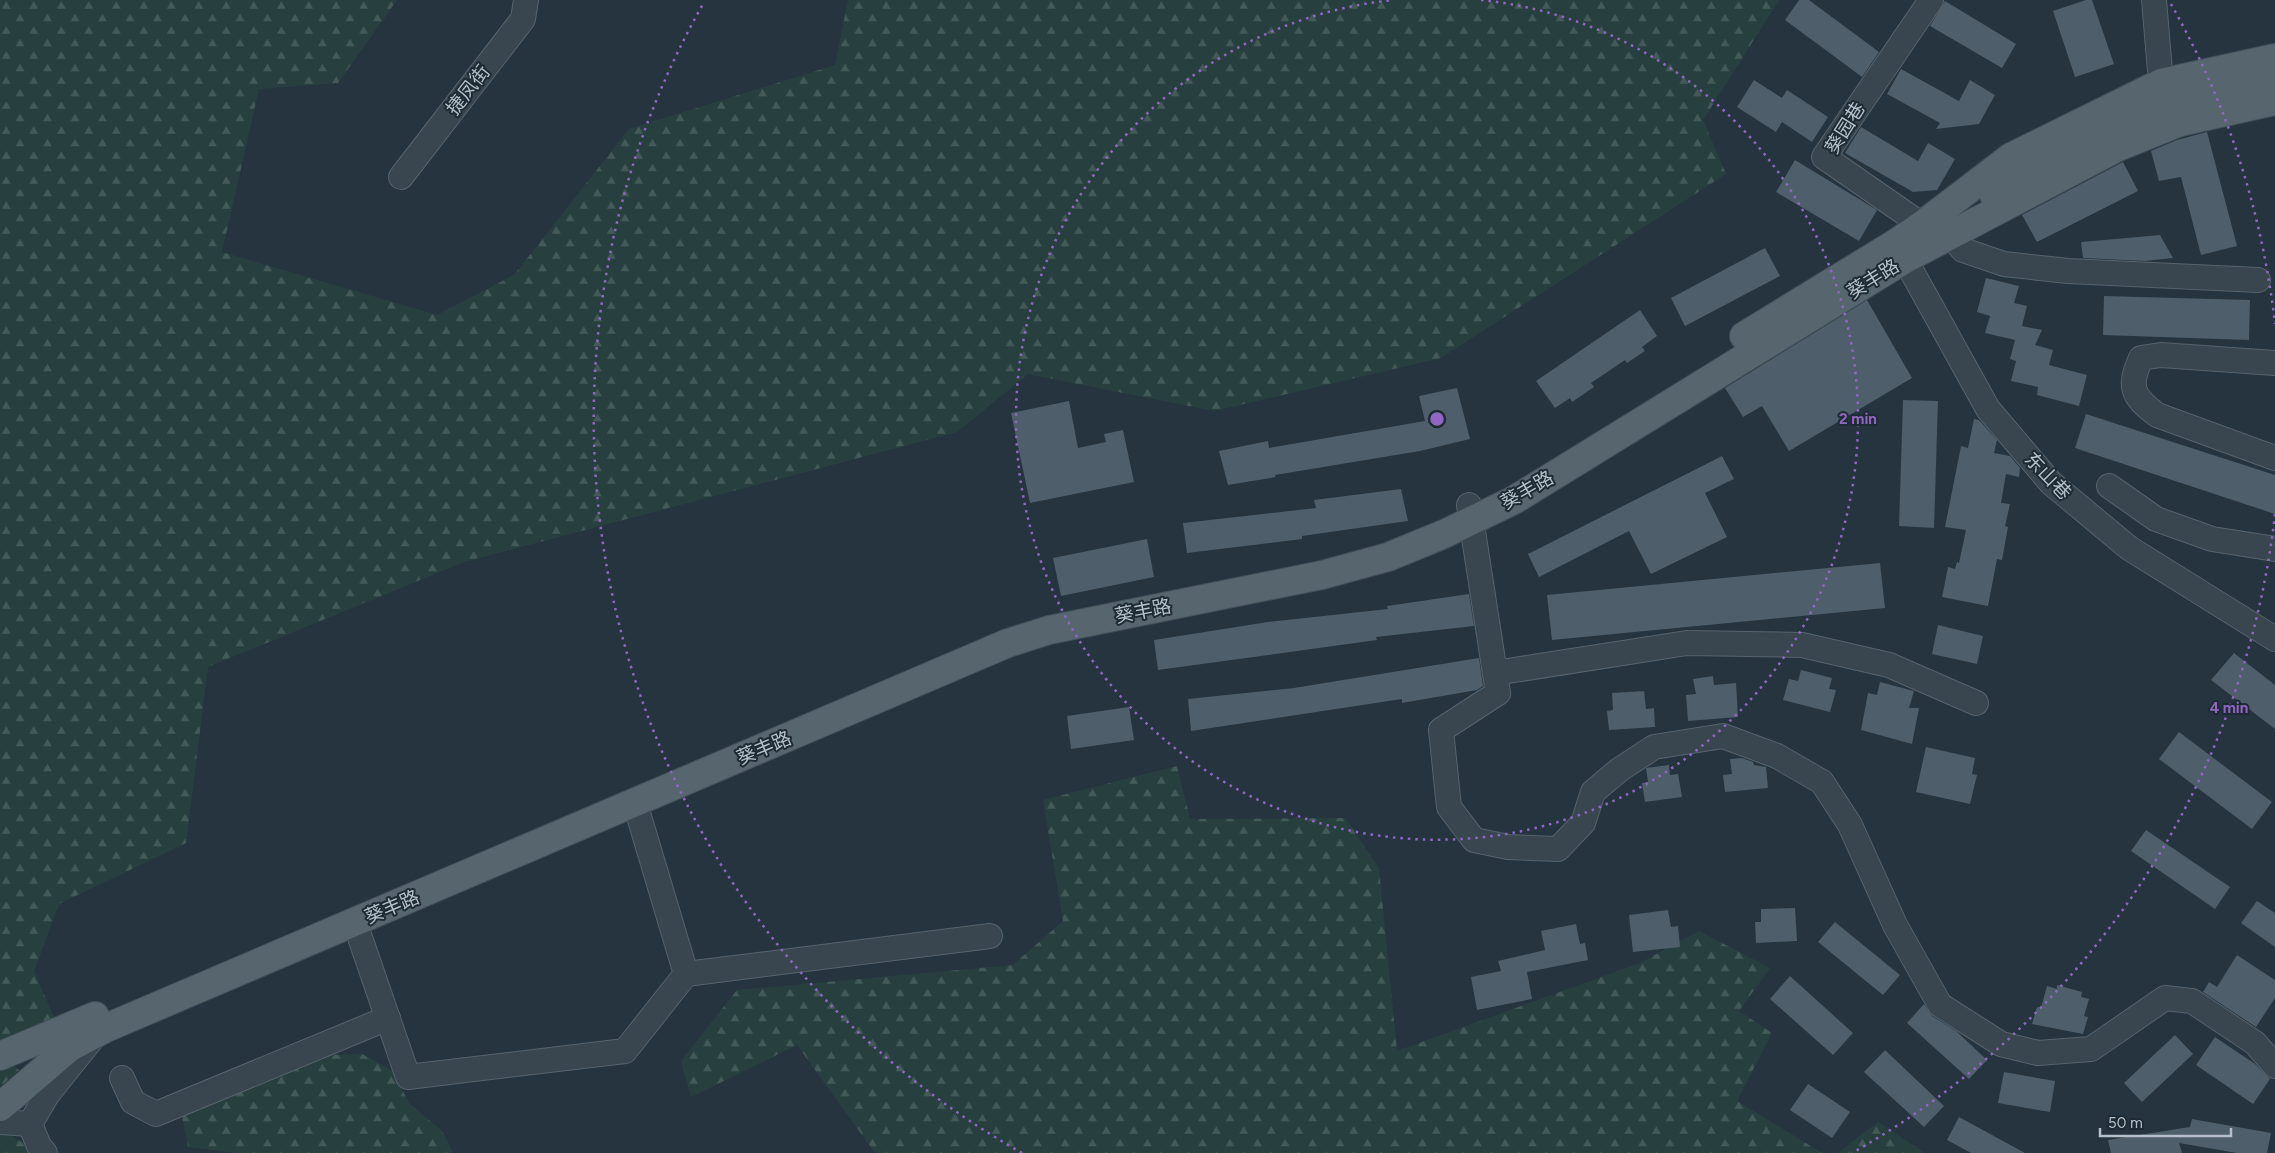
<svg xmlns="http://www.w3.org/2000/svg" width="2275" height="1153" viewBox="0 0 2275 1153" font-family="Figtree,'Noto Sans SC',sans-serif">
<defs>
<pattern id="forest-firs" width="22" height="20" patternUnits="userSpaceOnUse" patternTransform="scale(1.25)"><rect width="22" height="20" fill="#27403f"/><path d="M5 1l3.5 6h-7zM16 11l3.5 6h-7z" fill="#445a59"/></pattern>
</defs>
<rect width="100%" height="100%" fill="#25343f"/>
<g fill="url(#forest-firs)">
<polygon points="0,0 397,0 338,83 259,89 222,252 437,315 514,275 629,129 835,65 848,0 1779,0 1703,120 1726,174 1441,358 1214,411 1028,374 957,432 464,562 208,667 186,843 59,904 34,971 54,1017 0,1043"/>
<polygon points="1177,766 1190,819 1345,818 1379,868 1397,1051 1640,963 1699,931 1770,968 1739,1011 1772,1033 1737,1101 1822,1153 875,1153 797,1045 691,1097 681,1061 737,990 1013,965 1063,921 1043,800"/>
<polygon points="362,1054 391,1070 410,1104 442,1131 453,1153 238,1153 188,1147 182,1116 329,1055"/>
<polygon points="12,1065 19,1070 0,1087 0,1071"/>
<polygon points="1878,1122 1925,1153 1838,1153"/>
<polygon points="4,1131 28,1146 27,1153 0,1153 0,1135"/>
</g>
<g fill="#4e5e6a">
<polygon points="1799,0 1809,0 1879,52 1862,77 1785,20"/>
<polygon points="2086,0 2092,0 2114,64 2075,77 2053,11"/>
<polygon points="1945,1 2016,44 2002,68 1930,26"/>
<polygon points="1901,69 1959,101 1970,80 1995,95 1979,124 1936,129 1940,123 1887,94"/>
<polygon points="1754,80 1782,98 1787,90 1828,117 1812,142 1782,122 1776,132 1737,107"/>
<polygon points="1861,127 1918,161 1928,143 1955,159 1937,190 1913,192 1845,153"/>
<polygon points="2207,132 2237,246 2201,255 2181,177 2159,181 2151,151 2177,140"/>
<polygon points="1795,160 1877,210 1859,241 1776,192"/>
<polygon points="2123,162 2138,191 2037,242 2022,215"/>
<polygon points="2160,235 2173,258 2145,261 2083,258 2081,242"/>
<polygon points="1765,248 1780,276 1685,326 1671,298"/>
<polygon points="1986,278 2019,286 2014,303 2027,306 2022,326 2042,330 2035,345 2053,350 2049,365 2087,375 2079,406 2037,395 2038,387 2011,381 2016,361 2010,359 2015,340 1985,333 1990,316 1977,312"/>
<polygon points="2104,296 2250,300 2249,340 2103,335"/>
<polygon points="1867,300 1912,378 1789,451 1762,406 1743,417 1725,388"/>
<polygon points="1640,310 1657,336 1642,347 1645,351 1627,363 1625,360 1591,383 1594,387 1572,402 1570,398 1555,408 1536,381"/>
<polygon points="1457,388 1470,439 1420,451 1275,475 1276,477 1228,485 1219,451 1268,441 1269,448 1425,421 1419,396"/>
<polygon points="1903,400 1938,401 1934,528 1899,526"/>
<polygon points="1069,401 1078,448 1106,442 1104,434 1123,430 1134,482 1030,503 1011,413"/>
<polygon points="2086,414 2275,475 2275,514 2075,448"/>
<polygon points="1974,419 1979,420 1997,440 1994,453 2010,456 2020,468 2019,477 2006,474 2001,503 2010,504 2005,526 2008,527 2002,560 1997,559 1988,606 1942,597 1948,567 1955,569 1957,562 1959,563 1966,530 1945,527 1961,446 1968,448"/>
<polygon points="1722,456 1734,479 1705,493 1727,537 1651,574 1629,531 1539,577 1528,554"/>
<polygon points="1401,489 1408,521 1302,536 1302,539 1187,553 1183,523 1316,508 1314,500"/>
<polygon points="1147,539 1154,577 1061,596 1053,558"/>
<polygon points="1880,563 1885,608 1552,640 1547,595"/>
<polygon points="1469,594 1474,626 1376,637 1377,640 1158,670 1154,640 1268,622 1388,609 1387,606"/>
<polygon points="1938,625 1983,636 1977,664 1932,654"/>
<polygon points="2234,653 2275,685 2275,729 2211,680"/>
<polygon points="1479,658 1483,686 1477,690 1402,703 1402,699 1191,731 1188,699 1294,688"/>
<polygon points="1801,670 1832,678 1829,689 1836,690 1830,712 1783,700 1789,679 1798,681"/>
<polygon points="1713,676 1714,685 1736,683 1738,717 1688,721 1686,695 1696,694 1693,679"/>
<polygon points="1880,682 1914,691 1909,708 1919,708 1912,744 1861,730 1868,693 1877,695"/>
<polygon points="1644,691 1646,709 1654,708 1655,727 1609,730 1607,711 1613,710 1612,693"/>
<polygon points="1129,707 1134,740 1071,749 1067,716"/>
<polygon points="2179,732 2272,802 2252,829 2159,759"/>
<polygon points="1926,747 1975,758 1972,774 1977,775 1970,804 1916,792"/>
<polygon points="1742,758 1753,762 1754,765 1766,767 1768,788 1725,792 1723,775 1732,774 1730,759"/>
<polygon points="1669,765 1670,775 1678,774 1682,797 1645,802 1642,783 1648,782 1646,768"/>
<polygon points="2146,830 2230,887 2215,909 2131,851"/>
<polygon points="2257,901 2275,913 2275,947 2241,923"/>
<polygon points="1795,908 1797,941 1756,943 1755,922 1761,922 1761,909"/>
<polygon points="1668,910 1671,927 1678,926 1680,947 1633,952 1629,915"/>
<polygon points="1835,922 1900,975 1883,995 1818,942"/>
<polygon points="1576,924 1580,944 1585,943 1588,960 1527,972 1532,999 1477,1010 1471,977 1501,971 1498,961 1545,950 1541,931"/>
<polygon points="2237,955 2275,980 2275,998 2256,1027 2203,992 2209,982 2217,987"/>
<polygon points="1790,976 1853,1033 1833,1055 1770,999"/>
<polygon points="2057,985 2082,992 2081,997 2089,999 2084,1016 2088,1017 2083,1034 2032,1024 2037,1007 2041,1008 2047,986 2057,989"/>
<polygon points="1924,1004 1932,1016 1956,1031 1987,1060 1969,1079 1907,1023"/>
<polygon points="2175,1035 2193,1054 2142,1102 2124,1083"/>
<polygon points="2215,1037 2255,1064 2270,1079 2253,1104 2196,1065"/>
<polygon points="1885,1050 1944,1106 1924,1127 1864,1072"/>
<polygon points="2004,1072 2055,1081 2050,1112 1998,1103"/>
<polygon points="1808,1084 1850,1112 1832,1138 1790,1110"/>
<polygon points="1959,1117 2025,1153 1971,1153 1947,1140"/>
<polygon points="2192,1119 2271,1133 2267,1153 2237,1153 2179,1143 2182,1153 2111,1153 2108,1140 2190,1127"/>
</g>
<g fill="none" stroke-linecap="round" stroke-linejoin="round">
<defs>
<g id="minor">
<polyline points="2154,0 2161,83"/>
<polyline points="401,177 523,19 526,0"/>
<polyline points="1922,225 1824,157 1931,0"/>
<polyline points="1950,235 1963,250 2004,264 2068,271 2258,280"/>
<polyline points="1896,243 1988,409 2051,483 2129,548 2275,639"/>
<path d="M2275,363L2161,355L2141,358C2128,387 2132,396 2157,415L2275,458"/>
<polyline points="2109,486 2156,519 2212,539 2275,549"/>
<polyline points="1469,505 1498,693 1441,730 1449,807 1474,840 1508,847 1558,849 1583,823 1593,792 1619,770 1654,747 1723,736 1777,756 1822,782 1850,825 1895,925 1940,1005 2001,1044 2038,1053 2091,1049 2165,998 2192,1001 2255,1043 2275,1066"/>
<polyline points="1495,673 1687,643 1802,645 1889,665 1976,703"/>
<polyline points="355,923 408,1077 625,1051 686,974 635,803"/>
<polyline points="686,974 990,936"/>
<polyline points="122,1078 133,1102 156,1114 388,1018"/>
<polyline points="0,1122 30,1124 47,1095 95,1035"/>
<polyline points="30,1124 39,1146 45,1153"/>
</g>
<g id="major">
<polyline points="1993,193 2107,131 2186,100 2275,79"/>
<polyline points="1744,336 1896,243 1922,225 2011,157 2161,83 2275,58"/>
<polyline points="0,1056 95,1016"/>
<polyline points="0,1107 70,1047 106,1028 1008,643 1049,630 1322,575 1388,557 1444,534 1514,500 1905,259 2118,147 2180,122 2275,101"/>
</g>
</defs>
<use href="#minor" stroke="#57636d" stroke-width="26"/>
<use href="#major" stroke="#424f58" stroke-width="30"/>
<use href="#minor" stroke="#39464f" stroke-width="24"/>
<use href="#major" stroke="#57656f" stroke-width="28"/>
</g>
<g fill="none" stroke="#9267c3" stroke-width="2.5" stroke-dasharray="2.5 5">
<path d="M1481 0A421 421 0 1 1 1393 0"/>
<path d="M2275 514A843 843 0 0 1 1852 1153M1022 1153A843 843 0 0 1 703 4M2171 4A843 843 0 0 1 2275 324"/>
</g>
<g text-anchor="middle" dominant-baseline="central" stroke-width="4" stroke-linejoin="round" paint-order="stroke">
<g font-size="19" fill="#b5c0ca" stroke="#1e2b34">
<text transform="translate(468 90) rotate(-52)">捷凤街</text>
<text transform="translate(1845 128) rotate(-58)">葵园巷</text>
<text transform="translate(1873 279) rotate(-32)">葵丰路</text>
<text transform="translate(2048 476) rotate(46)">东山巷</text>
<text transform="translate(1527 490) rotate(-30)">葵丰路</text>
<text transform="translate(1143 611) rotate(-11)">葵丰路</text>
<text transform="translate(764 748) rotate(-23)">葵丰路</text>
<text transform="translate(392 907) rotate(-23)">葵丰路</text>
</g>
</g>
<circle cx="1437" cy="419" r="8" fill="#9267c3" stroke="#1e2b34" stroke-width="2.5"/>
<g font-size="15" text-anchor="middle" font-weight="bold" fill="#9267c3" stroke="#1e2b34" stroke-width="4" stroke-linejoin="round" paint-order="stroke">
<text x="1858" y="424">2 min</text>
<text x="2229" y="713">4 min</text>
</g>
<path d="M2100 1128v8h131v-8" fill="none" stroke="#b5c0ca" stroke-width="2.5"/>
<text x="2108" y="1128" font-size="15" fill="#b5c0ca" stroke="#1e2b34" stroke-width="4" paint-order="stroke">50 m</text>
</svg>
